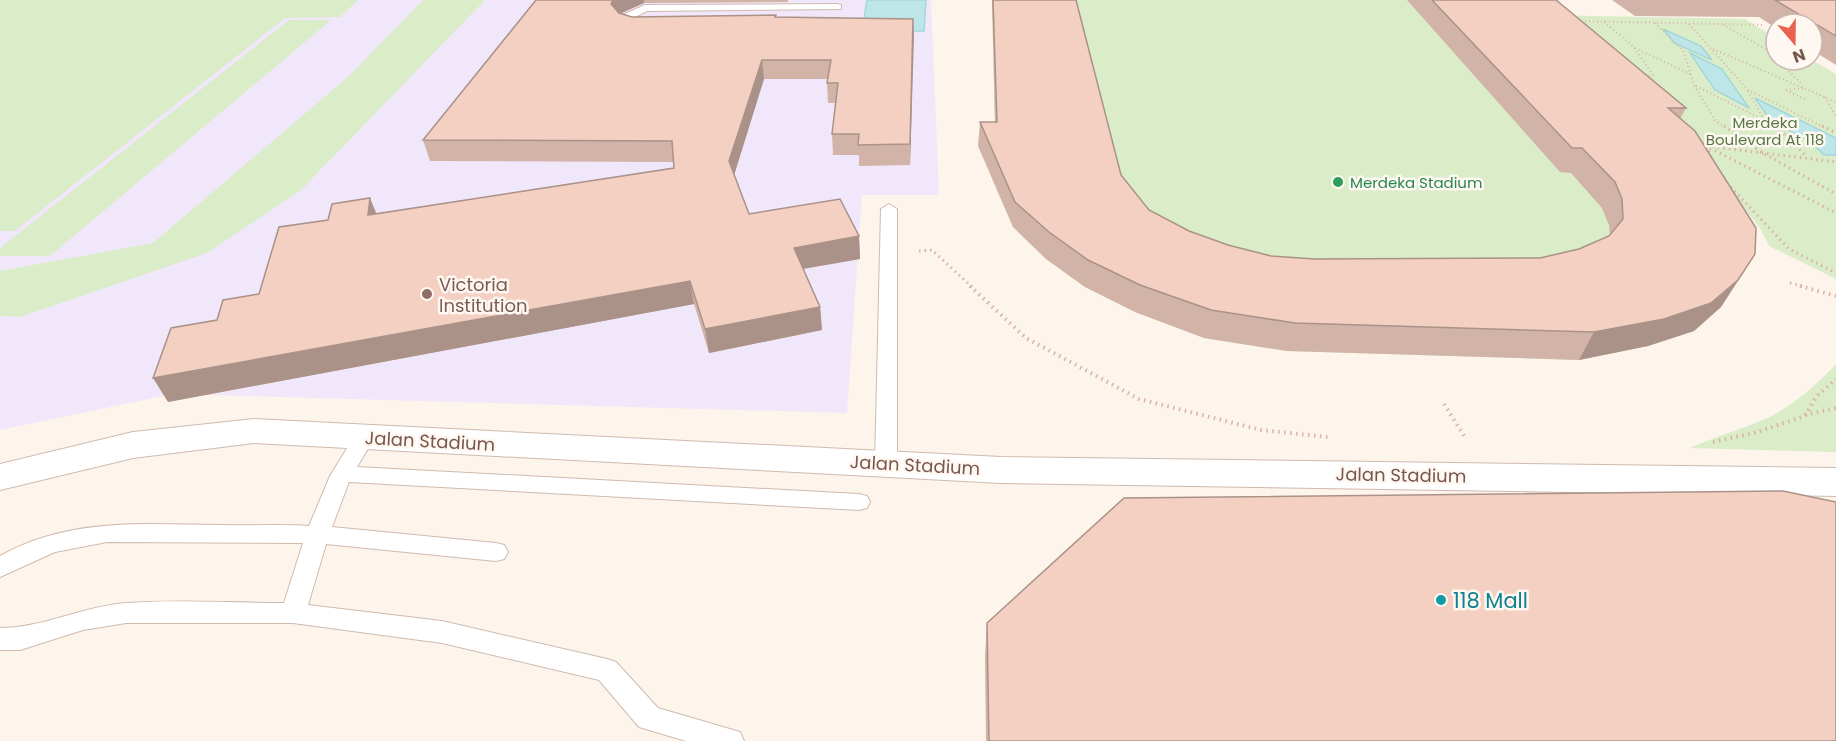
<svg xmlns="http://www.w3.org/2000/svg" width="1836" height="741" viewBox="0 0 1836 741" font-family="Poppins,sans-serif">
<rect width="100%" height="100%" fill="#fdf4eb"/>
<polygon fill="#f1e7fa" points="0,0 931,0 939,195 862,195 847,413 173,394 0,430"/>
<g fill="#daecc8">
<polygon points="0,0 358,0 340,17 285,18 15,231 0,231"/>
<polygon points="423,0 485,0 301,190 207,253 20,317 0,316 0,271 153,243 349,76"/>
<polygon points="992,0 1478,0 1541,15 1745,19 1776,38 1776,60 1812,60 1836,74 1836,279 1769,246 1761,230 1746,210 1709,175 1740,255 1738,281 1721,307 1579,360 1287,351 1204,338 1135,312 1085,287 1046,259 1013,227 996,188"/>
<polygon points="289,20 331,20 50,256 0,256 0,248"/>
<path d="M1836,364V452L1690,448C1714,437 1739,430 1763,420C1789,409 1817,385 1836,364Z"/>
</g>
<g fill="#bee6e8" stroke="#a4d7da" stroke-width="1.5">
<polygon points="867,0 926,0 924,31 862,31"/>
<polygon points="1663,29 1701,46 1712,60 1674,43"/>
<polygon points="1690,53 1722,69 1749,108 1715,90"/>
<polygon points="1755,98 1836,138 1836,155 1824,155 1811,142 1771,121"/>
</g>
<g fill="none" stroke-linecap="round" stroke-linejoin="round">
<defs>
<g id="lane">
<path d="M837,4L841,5V9L647,11L629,20L631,25L643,29C635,36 623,31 616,23L620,16L645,5Z"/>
<polygon points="889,204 897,209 897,464 894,469 886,472 878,469 875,464 881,209"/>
<path d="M364,430L371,432L375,437L357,467L859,494L867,496L870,502L867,508L859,510L349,482L332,527L496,543L504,545L508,552L504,559L496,561L326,544L308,605L442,621L607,659L616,662L658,708L740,732L744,741H686L639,727L599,680L442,643L293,623H126L83,630L20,650H0V628C43,628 83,606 126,603C178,599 232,603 284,603L303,543L107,542L55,552L0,577V556C69,517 145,524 221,525C250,526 280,524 309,526L330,476L357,432Z"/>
</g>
<polygon id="street" points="254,419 1001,457 1836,468 1836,496 1001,483 254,443 133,458 0,490 0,464 133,432"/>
</defs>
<use href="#lane" stroke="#d0baaf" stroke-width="2"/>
<use href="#street" stroke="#d0baaf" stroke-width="2"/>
<g stroke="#d9b3a4" stroke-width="2" stroke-dasharray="1 3" stroke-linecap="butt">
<polyline points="1577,21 1765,25"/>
<polyline points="1604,22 1634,47 1653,75 1644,79"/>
<polyline points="1655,23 1683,50 1694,85 1715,120 1726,128"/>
<polyline points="1689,24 1748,90 1825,128"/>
<polyline points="1723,25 1764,48 1776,59"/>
<polyline points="1635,48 1690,74"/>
<polyline points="1713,49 1836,102"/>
<polyline points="1777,60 1802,84"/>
<polyline points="1696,86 1779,128"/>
<polyline points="1786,90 1806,100"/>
<polyline points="1786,90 1805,88"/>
<polyline points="1748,91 1765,121"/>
<polyline points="1825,97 1836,116"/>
</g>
<g stroke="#d9b3a4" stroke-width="3" stroke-dasharray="1.5 4" stroke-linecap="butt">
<polyline points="1724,126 1761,152 1836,194"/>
<polyline points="1776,126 1807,157"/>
<polyline points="1822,126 1836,133"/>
<polyline points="1698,139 1707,146 1712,160"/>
<polyline points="1707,146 1836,162"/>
<polyline points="1710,148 1836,213"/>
<polyline points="1727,183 1789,249 1836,273"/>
<polyline points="919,251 932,250 972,287"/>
<polyline points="1790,283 1805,287"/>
</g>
<g stroke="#d9b3a4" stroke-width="4" stroke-dasharray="1.5 4.5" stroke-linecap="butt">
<polyline points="970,286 1026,338 1139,399 1261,430 1328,437"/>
<polyline points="1800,286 1836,296"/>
<polyline points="1444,404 1466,439"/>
<polyline points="1805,415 1836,408"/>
<polyline points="1713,442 1754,433 1805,416 1817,396 1836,379"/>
</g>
<use href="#lane" fill="#fff" fill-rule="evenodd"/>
<use href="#street" fill="#fff" fill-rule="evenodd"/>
</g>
<g fill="#d1b3a7">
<polygon points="536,0 788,0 788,2 644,3 620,14 632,17 776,15 776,17 913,19 910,165 859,166 859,155 833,155 832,134 836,103 828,103 827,83 828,79 764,79 734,174 749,214 859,236 860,259 803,269 820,307 822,330 709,353 694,304 168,402 217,320 259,294 376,214 674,168 674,162 430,161 423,140"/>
<polygon points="992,0 1076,0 1121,175 1149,210 1189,231 1228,245 1271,256 1314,259 1540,258 1579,249 1610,235 1609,225 1602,208 1571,173 1560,172 1407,0 1556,0 1686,108 1680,119 1755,254 1721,307 1694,331 1648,346 1579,360 1287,351 1204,338 1135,312 1085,287 1046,259 1013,227 978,146 980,122 995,122"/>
<polygon points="1612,0 1836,0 1836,65 1812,50 1812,24 1776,24 1776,28 1759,17 1635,16"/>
<polygon points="987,623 1836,741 986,741 985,657"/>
</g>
<g fill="#aa9288">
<polygon points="613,0 644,0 644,3 619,14 611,4"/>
<polygon points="913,19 914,38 910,165 910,144"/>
<polygon points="762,60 764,79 732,182 729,161"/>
<polygon points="370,198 379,220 368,215"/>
<polygon points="859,236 860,259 796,270 794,248"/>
<polygon points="1755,254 1721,307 1694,331 1648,346 1579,360 1594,332"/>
<polygon points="690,281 694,304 168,402 153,378"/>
<polygon points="820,307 822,330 709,353 705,329"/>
</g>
<g fill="#f3d0c2" stroke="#aa9288" stroke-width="1.5">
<polygon points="536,0 613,0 611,4 619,13 632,17 776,15 775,17 913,19 910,144 858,145 859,134 832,134 838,83 827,83 831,60 762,60 729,161 749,214 840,199 859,236 794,248 820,307 705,329 690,281 153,378 171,328 217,320 223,300 259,294 279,227 328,220 332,204 370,198 368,215 674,168 672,141 423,140"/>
<polygon points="993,0 1076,0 1121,175 1149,210 1189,231 1228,245 1271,256 1314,259 1540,258 1579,249 1609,236 1623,219 1622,199 1615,182 1582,148 1572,148 1432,0 1556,0 1686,108 1668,108 1695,131 1756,228 1755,254 1738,280 1711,303 1664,319 1594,332 1295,323 1211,310 1140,285 1088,260 1049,232 1015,202 980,122 997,122"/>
<polygon points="1775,0 1836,0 1836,36"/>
<polygon points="1783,491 1836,502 1836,741 989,741 987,623 1124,498"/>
</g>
<circle fill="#2e9e5b" stroke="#fff8f2" stroke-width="2" cx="1338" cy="182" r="6"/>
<circle fill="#8d6e63" stroke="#fff8f2" stroke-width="2" cx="427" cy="294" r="6"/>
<circle fill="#0f9aa8" stroke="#fff8f2" stroke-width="2" cx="1441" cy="600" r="6"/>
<g text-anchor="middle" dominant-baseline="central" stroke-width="5" stroke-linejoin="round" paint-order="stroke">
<g font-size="15" fill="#577941" stroke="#fff8f2">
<text x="1765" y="122">Merdeka<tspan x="1765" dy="17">Boulevard At 118</tspan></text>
</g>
<g font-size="15" fill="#27864d" stroke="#fff8f2" text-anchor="start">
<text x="1350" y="182">Merdeka Stadium</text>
</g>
<g font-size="18" fill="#785e54" stroke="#fff8f2" text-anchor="start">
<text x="439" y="284">Victoria<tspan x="439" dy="21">Institution</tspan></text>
</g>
<g font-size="18" fill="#79584c" stroke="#fff8f2">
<text transform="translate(430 441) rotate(3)">Jalan Stadium</text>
<text transform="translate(915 465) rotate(3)">Jalan Stadium</text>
<text transform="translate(1401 475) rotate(1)">Jalan Stadium</text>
</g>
<g font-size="21" fill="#0d838f" stroke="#fff8f2" text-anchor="start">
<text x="1453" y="600">118 Mall</text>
</g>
</g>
<g transform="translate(1794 42) rotate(160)"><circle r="28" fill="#fff8f2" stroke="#c9b8b0" stroke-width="1.5"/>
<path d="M0-4.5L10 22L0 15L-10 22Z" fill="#e8624f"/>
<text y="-9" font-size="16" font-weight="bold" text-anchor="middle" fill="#79584c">N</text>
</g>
</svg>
